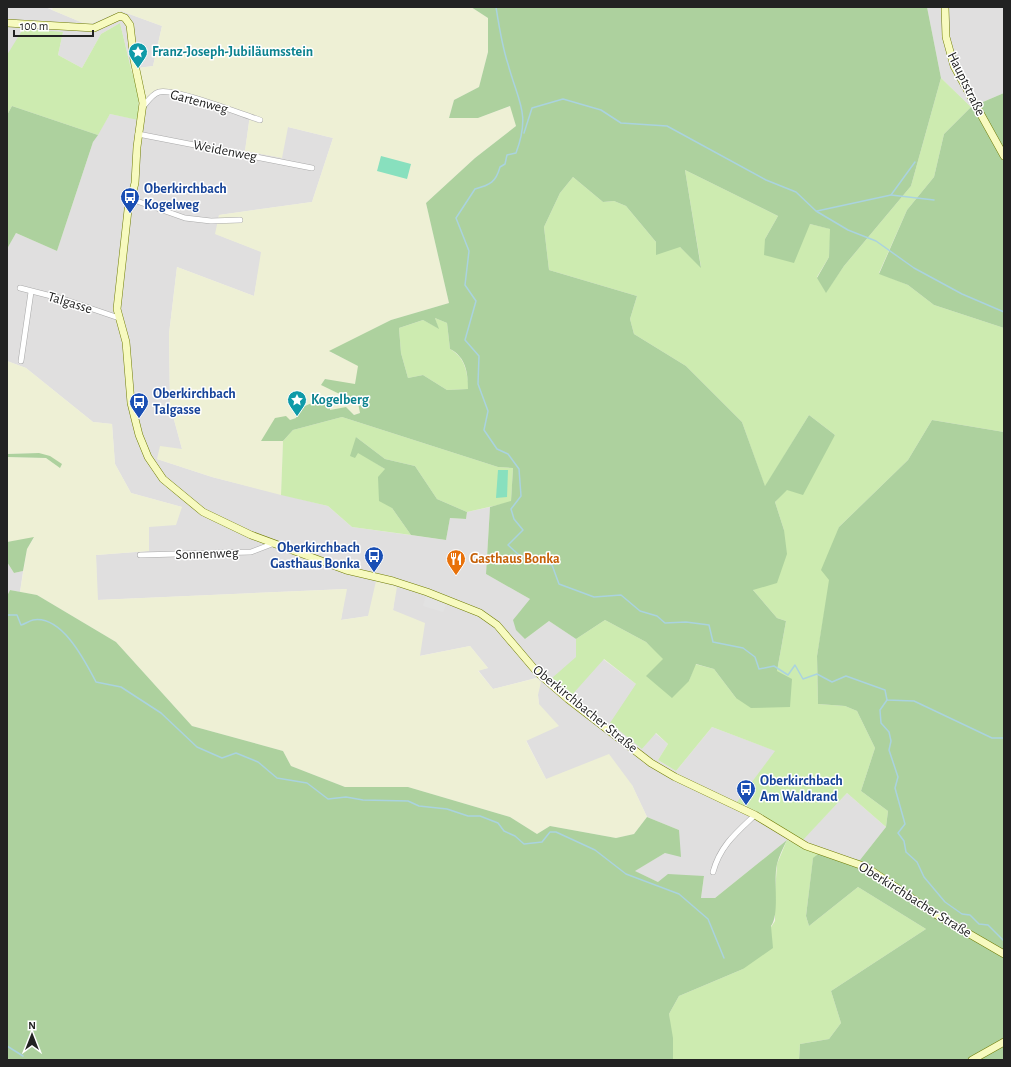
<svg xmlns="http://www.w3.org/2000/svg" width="1011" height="1067" viewBox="0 0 1011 1067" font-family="'Alegreya Sans',sans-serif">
<rect width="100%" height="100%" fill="#f2efe9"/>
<g fill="#e0dfdf">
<polygon points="7,7 45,7 88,25 121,11 162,26 153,66 131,69 120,23 101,34 82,68 58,55 63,32 7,55"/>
<polygon points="927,7 1004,7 1004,93 971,107 941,78"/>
<polygon points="159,90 250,115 245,151 288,127 333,138 312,202 219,215 216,234 262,252 254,296 177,267 169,334 170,405 182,449 157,459 212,477 328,506 352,527 446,540 450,518 466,519 467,512 490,507 486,574 530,599 525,639 549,621 576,639 576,657 571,695 603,659 636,684 642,749 655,733 668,744 658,760 676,771 712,727 776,751 737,802 760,813 802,840 847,793 886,827 860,860 818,854 787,840 715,898 701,898 704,877 658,882 634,871 665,853 679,830 647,817 632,785 546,779 526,740 539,704 536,678 493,689 478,670 488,668 470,646 419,656 393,610 396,587 368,616 341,620 346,589 97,600 96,555 149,551 149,527 182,507 131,493 115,464 112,424 93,422 26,368 7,361 7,249 16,233 57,251 93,142 110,114 145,121 146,99"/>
<polygon points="7,562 14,573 23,571 20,592 10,590 7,596"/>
</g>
<g fill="#eef0d5">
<polygon points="53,7 471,7 488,18 488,52 479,87 454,100 449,118 478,118 511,106 516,126 475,158 426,203 449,303 391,320 330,352 359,366 355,385 325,379 322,385 358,403 360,413 354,415 346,407 296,418 290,420 261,441 283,441 281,495 212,477 157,459 160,446 182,449 170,405 169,334 177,267 254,296 261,252 215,234 219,215 312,202 333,138 288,127 282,158 245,151 250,115 168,90 146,99 138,68 153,66 162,26 121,11 88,25 52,10"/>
<polygon points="7,361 26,368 93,422 112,424 115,464 131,493 182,507 176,525 149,527 149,551 96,555 98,600 347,589 341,620 368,616 376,581 397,587 393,610 425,623 420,656 470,646 488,668 478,671 493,689 537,678 541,682 538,695 539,704 559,726 526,741 546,779 609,754 632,785 647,817 634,834 616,838 550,826 537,834 510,817 408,787 345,787 291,766 283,751 192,726 116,642 37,595 20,592 27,549 34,538 7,542 7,457 46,458 60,467 39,453 7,454"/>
</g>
<g fill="#cdebb0">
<polygon points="120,23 131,69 139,93 138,120 110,114 98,135 12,106 7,115 7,55 23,29 63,32 58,55 82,68 101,34"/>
<polygon points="941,78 971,107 944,134 934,177 907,210 879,273 908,285 934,305 1004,328 1004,432 932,420 908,460 839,527 817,656 818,704 845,706 857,711 875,748 861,791 888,811 886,827 847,793 802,841 760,813 737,802 775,751 712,727 676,771 658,760 668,744 656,733 642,749 610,723 636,684 604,659 571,696 552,678 576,657 576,639 605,620 646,642 689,681 695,664 714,669 736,698 777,671 786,621 777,618 753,590 784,530 775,502 835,435 809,415 765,487 742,422 686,366 634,334 630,319 637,296 549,270 544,227 560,193 573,177 603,202 614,201 626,206 656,242 680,247 701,267 685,170 778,216 765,239 810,224 831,229 829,257 817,277 826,292 844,266 911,186"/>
<path d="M435,318L447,323L450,349C466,358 467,373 469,389L447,390L423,375L408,378L401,353L399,328L423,320L438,328Z"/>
<polygon points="342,417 498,467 513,468 511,502 467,512 437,499 415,466 385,459 356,437 358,452 385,469 392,508 411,535 352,527 328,506 281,495 283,441 293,430"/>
<polygon points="787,840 818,854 813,859 806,916 809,926 858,887 926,929 831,991 841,1023 829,1039 800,1044 799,1060 673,1060 669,1014 679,996 743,969 775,921 775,893 777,864"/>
</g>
<g fill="#add19e" fill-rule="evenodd">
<path d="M471,7H927L941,78L911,186L844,266L826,293L817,278L829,257L830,229L810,224L794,263L764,255L765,239L778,216L685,170L701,268L680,247L656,255V242L626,206L614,201L603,202L573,177L560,193L544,227L549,270L637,296L630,319L634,334L686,366L742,422L765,486L809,415L835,435L803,495L787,490L775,502L784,530L787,554L777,583L753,590L777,618L786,621L777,671L792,679L790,707L751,708L736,698L714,669L696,664L689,681L672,698L646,676L663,659L646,642L605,620L576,639L549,621L525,639L516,630L513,620L530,599L486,574L490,507L511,501L513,468L498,467L342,417L293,430L283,441H261L275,418L286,416L290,420L296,418L298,409L321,399L330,400V410L346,407L354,415L360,413L358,403L321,385L325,379L355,384L358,366L329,351L391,320L449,303L426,203L475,158L516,126L510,106L478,118H449L454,100L479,87L488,52V18ZM435,318L447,323L450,349C466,357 468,373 468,389L447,390L423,375L408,378L401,353L399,328L423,320L439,329Z"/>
<polygon points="1004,93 1004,328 934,305 908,285 879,274 907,210 934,177 944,134 971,107"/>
<polygon points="12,106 98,135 93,142 57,251 16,233 7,249 7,115"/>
<polygon points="932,420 1004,432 1004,1060 799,1060 800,1044 829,1039 841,1023 831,991 926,929 858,887 809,926 806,916 813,858 818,854 860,860 886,827 888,811 861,791 875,748 857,711 845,706 818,704 817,656 829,580 821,570 839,527 908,460"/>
<polygon points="356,437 385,459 415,466 437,499 467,512 466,519 450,518 446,540 411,535 392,508 379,501 378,477 385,469 358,453 355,458 350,456"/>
<polygon points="39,453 50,456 62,464 60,468 46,458 7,457 7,454"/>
<polygon points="34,537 27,549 23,571 14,573 7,562 7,542"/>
<path d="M10,590L37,595L116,642L192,726L283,751L291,766L345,787H408L510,817L537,834L550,826L616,838L634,834L647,817L679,830L681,857L665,853L635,871L658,882L668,874L704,876L701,898H715L787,840C783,848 779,856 777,864C773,881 780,914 771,926L773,948L743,969L679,996L669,1014L673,1038V1060H7V596Z"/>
</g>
<g fill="#88e0be">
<polygon points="381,156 411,164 407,179 377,171"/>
<polygon points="498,470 508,470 507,497 496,498"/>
</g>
<polygon fill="#e2e2e2" points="427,592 448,600 443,612 423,606"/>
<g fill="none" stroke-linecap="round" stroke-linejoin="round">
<g stroke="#aad3df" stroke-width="1.5">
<path d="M496,7C499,26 502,46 508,64C518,102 531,113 516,153L507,155L505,164L500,167C496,182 490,185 475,189L456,218L469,251L465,285L476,301L465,340L479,356L478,384L488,411L484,430L497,449L508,454L519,469L521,496L511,509L514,519L523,530L508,545L519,555L552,565L559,584L594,597L621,595L640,611L657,616L665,623L686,622L709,625L713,642L743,648L755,657L759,669L774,666L788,675L795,665L803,679L817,674L832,682L846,676L885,690L887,700L914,701L992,738H1004"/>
<polyline points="524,133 532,108 563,99 601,110 621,123 667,126 766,180 796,192 816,211 848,230 876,241 914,268 962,294 1004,312"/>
<polyline points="891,195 934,200"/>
<polyline points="817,211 891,195 915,162"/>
<path d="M7,615H17L21,625C25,624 29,621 33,620C62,615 85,661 96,682L121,687L161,713L197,747L222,758L236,753L258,762L277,778L307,783L328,799L346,797L363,800L408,801L419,806L447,809L468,816H480L498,823L504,831L515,836L524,844L542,842L550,832H556L595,850L626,874L679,894L708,919L724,958"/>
<polyline points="887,700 880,710 881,723 889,732 891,741 889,750 898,777 895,788 905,824 898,833 904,841 906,852 917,862 924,877 945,902 962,914 970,915 979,924 988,925 1004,941"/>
<polyline points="7,1046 23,1056"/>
</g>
<defs>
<g id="street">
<path d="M143,107C147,102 152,94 159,92C175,88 241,114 260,120"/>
<polyline points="138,134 312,168"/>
<polyline points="131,199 185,218 211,221 240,220"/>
<polyline points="20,288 63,299 119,318"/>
<polyline points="21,361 31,292"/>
<polyline points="140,555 251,552 272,544"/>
<path d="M713,872C720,846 736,833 755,815"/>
</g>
<g id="secondary">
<polyline points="945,7 946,37 954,66 1004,156"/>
<polyline points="7,23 94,28 120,16 125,18 130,25 134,60 143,103 137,147 135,183 128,210 117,309 126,342 131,403 139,435 148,457 163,479 203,512 251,535 346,570 393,581 427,592 480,613 497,625 537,672 568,699 651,763 675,777 755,815 806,846 866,867 935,914 1004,954"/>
<polyline points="972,1060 1004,1042"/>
</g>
</defs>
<use href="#street" stroke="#a9a9a9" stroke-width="6"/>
<use href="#secondary" stroke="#707d05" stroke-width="8"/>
<use href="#street" stroke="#fff" stroke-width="5"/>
<use href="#secondary" stroke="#f7fabf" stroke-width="7"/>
</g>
<defs>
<symbol id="sight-pin" viewBox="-11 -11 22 30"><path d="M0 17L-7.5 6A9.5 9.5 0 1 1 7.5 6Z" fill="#0f9aa8" stroke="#fff"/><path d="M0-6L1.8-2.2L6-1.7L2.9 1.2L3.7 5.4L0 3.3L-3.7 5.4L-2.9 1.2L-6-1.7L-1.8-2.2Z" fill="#fff"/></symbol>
<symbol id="bus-pin" viewBox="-11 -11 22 30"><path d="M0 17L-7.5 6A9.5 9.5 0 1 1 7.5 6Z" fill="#1a4fb4" stroke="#fff"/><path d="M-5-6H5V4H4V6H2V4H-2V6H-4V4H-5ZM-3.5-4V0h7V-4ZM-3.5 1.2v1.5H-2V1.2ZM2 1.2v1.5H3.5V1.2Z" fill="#fff"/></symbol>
<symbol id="restaurant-pin" viewBox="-11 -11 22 30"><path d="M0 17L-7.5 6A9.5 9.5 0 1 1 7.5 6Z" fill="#e8710a" stroke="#fff"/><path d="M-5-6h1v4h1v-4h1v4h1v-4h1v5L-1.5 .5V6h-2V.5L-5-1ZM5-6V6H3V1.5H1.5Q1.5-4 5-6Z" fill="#fff"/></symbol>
</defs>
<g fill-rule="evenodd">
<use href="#sight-pin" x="127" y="41" width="22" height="30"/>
<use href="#bus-pin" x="119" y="186" width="22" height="30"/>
<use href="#sight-pin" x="286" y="389" width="22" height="30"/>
<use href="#bus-pin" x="128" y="391" width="22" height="30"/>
<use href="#bus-pin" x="363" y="545" width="22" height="30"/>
<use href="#restaurant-pin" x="445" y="548" width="22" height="30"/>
<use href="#bus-pin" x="735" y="778" width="22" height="30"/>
</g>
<g text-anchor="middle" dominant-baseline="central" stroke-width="3" stroke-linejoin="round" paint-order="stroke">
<g font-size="14" font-weight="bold" fill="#0d838f" stroke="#fff" text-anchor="start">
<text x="152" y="52">Franz-Joseph-Jubiläumsstein</text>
<text x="311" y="400">Kogelberg</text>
</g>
<g font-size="14" fill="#222" stroke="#fff">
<text transform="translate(966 84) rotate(64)">Hauptstraße</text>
<text transform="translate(199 102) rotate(15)">Gartenweg</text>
<text transform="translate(225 151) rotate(11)">Weidenweg</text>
<text transform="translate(70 303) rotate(17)">Talgasse</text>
<text transform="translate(207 554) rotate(-2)">Sonnenweg</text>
<text transform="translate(585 709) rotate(39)">Oberkirchbacher Straße</text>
<text transform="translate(915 900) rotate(32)">Oberkirchbacher Straße</text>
</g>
<g font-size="14" font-weight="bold" fill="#164399" stroke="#fff" text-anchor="start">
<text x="144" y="189">Oberkirchbach<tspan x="144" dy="16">Kogelweg</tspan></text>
<text x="153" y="394">Oberkirchbach<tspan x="153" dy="16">Talgasse</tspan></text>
<text x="360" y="548" text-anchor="end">Oberkirchbach<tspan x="360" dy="16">Gasthaus Bonka</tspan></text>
<text x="760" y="781">Oberkirchbach<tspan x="760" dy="16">Am Waldrand</tspan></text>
</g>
<g font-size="14" font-weight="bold" fill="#c56008" stroke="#fff" text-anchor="start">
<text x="470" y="559">Gasthaus Bonka</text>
</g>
</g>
<rect width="1011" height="1067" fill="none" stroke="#222222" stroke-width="16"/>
<g transform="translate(32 1035)" stroke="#ffffff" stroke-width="3" paint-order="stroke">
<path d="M0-3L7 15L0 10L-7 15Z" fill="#222222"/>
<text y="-6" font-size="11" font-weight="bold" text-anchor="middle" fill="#222222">N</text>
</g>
<path d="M14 30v6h79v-6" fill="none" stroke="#222222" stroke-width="2"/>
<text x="20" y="30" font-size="12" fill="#222222" stroke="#ffffff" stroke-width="3" paint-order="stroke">100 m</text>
</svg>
